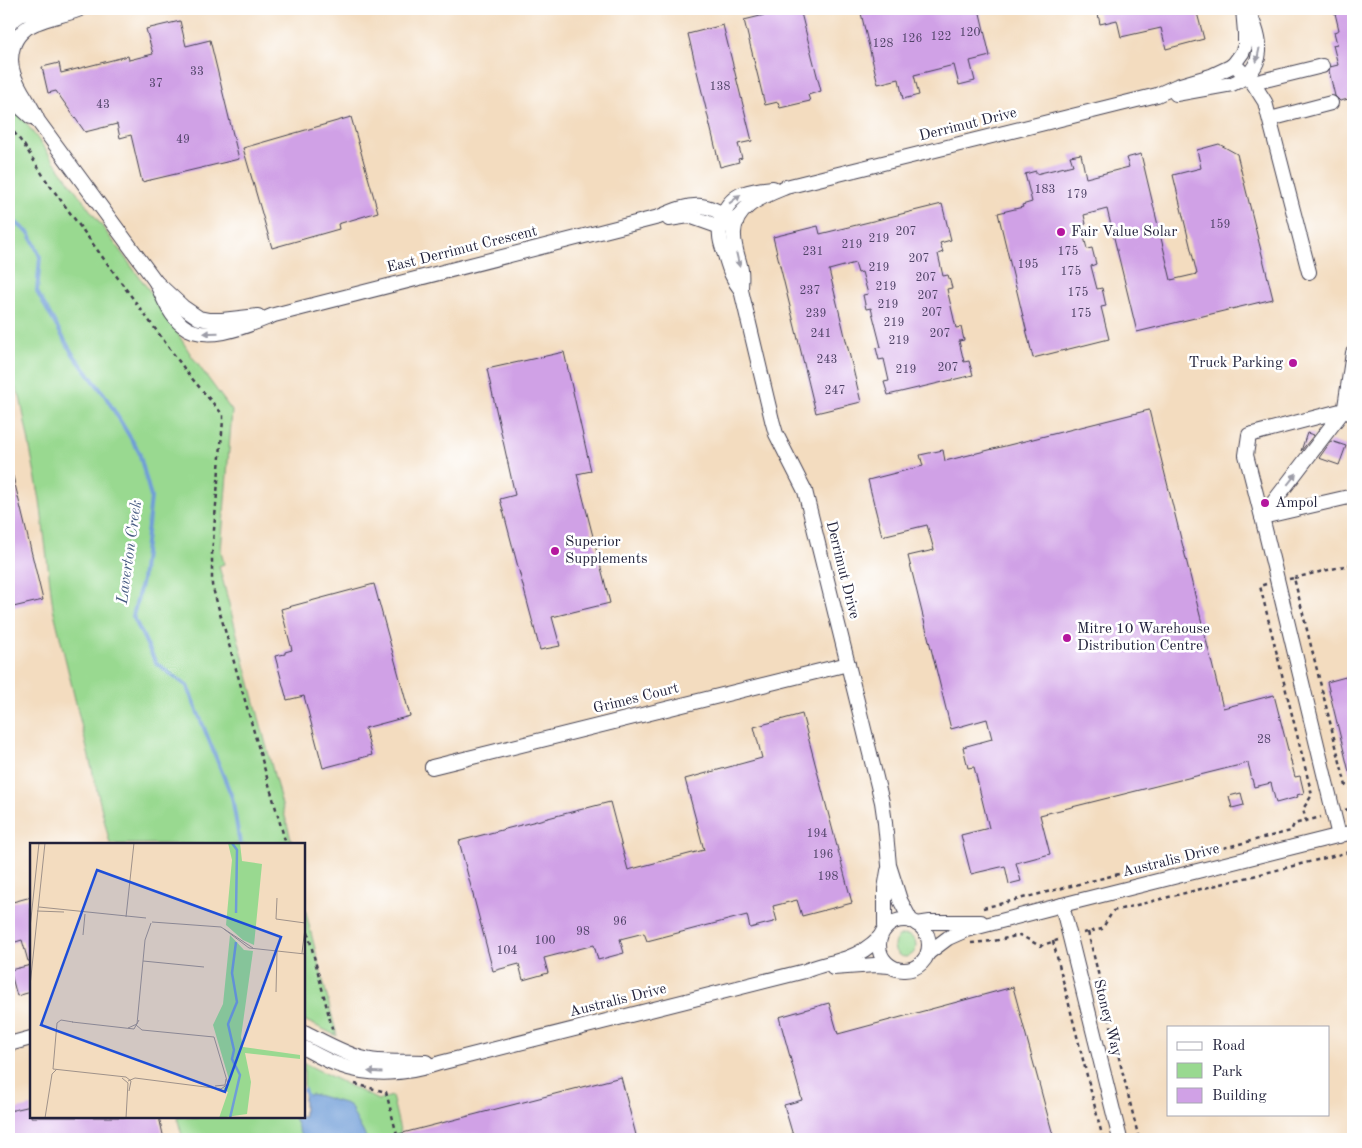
<svg xmlns="http://www.w3.org/2000/svg" width="1362" height="1148" viewBox="0 0 1362 1148" font-family="'Old Standard TT',serif">
<rect width="100%" height="100%" fill="#fff"/>
<filter id="ink" filterUnits="userSpaceOnUse"><feTurbulence type="fractalNoise" baseFrequency=".02" numOctaves="2"/><feDisplacementMap in="SourceGraphic" scale="10" xChannelSelector="R" yChannelSelector="G"/><feConvolveMatrix kernelMatrix="1 2 1 2 8 2 1 2 1" color-interpolation-filters="sRGB"/></filter>
<filter id="wash" filterUnits="userSpaceOnUse"><feTurbulence type="fractalNoise" baseFrequency=".0096" numOctaves="4" result="noise"/><feDisplacementMap in="SourceGraphic" scale="20" xChannelSelector="R" yChannelSelector="G"/><feGaussianBlur stdDeviation="1.12" result="paint"/><feColorMatrix in="noise" values="0 0 0 0 0 0 0 0 0 0 0 0 0 0 0 0 0 1.4 0 .05"/><feComposite in="paint" operator="in"/></filter>
<g filter="url(#wash)">
<rect width="100%" height="100%" fill="#f3dcbf"/>
<g fill="#99d990" stroke="#5e7e66">
<polygon points="9,100 160,305 191,355 232,411 221,551 224,564 219,566 292,843 288,844 110,844 53,608 40,500 20,396 9,377"/>
<polygon points="304,905 337,1036 304,1020"/>
<circle cx="905" cy="946" r="11"/>
<polygon points="304,1063 378,1100 392,1096 402,1139 183,1139 177,1117 304,1117"/>
</g>
<polygon fill="#6f9dd7" stroke="#486089" points="311,1094 320,1096 347,1104 351,1107 354,1115 367,1139 302,1139 294,1117 304,1117 304,1098 306,1096"/>
<g fill="none" stroke-linecap="round" stroke-linejoin="round">
<g stroke="#6f9dd7" stroke-width="4">
<polyline points="9,217 30,234 40,257 37,292 72,353 104,394 139,452 151,497 142,580 133,616 156,663 187,686 232,797 240,844"/>
<polyline points="304,1090 308,1100"/>
</g>
</g>
<g id="blocks">
<g fill="#d0a1e6">
<polygon points="789,9 800,9 821,91 808,95 810,101 780,108 778,102 765,105 744,20"/>
<polygon points="860,9 979,9 990,56 970,61 975,81 959,85 954,65 914,75 919,95 903,99 899,79 878,84"/>
<polygon points="1097,9 1196,9 1204,39 1166,49 1161,28 1121,37 1117,20 1100,24"/>
<polygon points="1334,9 1353,9 1353,98 1340,101 1335,96 1329,71 1330,67 1338,65 1333,45 1337,44 1334,32 1339,30"/>
<polygon points="180,21 186,46 210,40 239,159 142,182 131,135 120,138 117,124 85,132 56,91 48,93 42,67 59,63 61,73 128,56 129,60 153,54 146,29"/>
<polygon points="723,25 752,141 738,144 742,158 738,159 739,162 720,167 688,34"/>
<polygon points="351,117 378,212 338,224 339,229 272,248 243,148"/>
<polygon points="1219,144 1237,154 1273,299 1137,332 1107,209 1084,215 1086,224 1081,225 1087,249 1092,248 1096,264 1091,266 1097,289 1102,288 1106,306 1101,307 1109,339 1033,358 998,213 1023,207 1022,205 1032,202 1025,174 1036,171 1036,174 1073,165 1070,156 1081,154 1086,178 1129,167 1126,158 1141,154 1171,280 1197,274 1173,175 1201,168 1197,150"/>
<polygon points="942,204 951,240 940,243 943,252 938,254 943,276 948,275 950,281 952,288 947,289 956,328 961,327 964,340 959,341 964,362 969,361 973,375 888,395 884,382 889,381 884,359 879,360 876,348 881,347 871,308 866,309 863,295 868,294 862,272 858,273 855,263 829,270 861,402 816,413 773,237 818,226 820,234"/>
<polygon points="564,352 591,471 577,474 610,603 552,617 560,646 540,650 500,499 515,495 487,369"/>
<polygon points="1149,410 1223,708 1274,695 1295,777 1300,776 1304,793 1297,795 1298,797 1276,803 1271,783 1254,787 1248,763 1040,815 1050,854 1016,863 1021,881 1009,884 1005,866 971,874 961,835 989,828 974,767 968,768 963,747 992,739 987,719 951,729 908,556 934,550 927,525 882,536 868,480 923,466 920,455 943,450 945,461"/>
<polygon points="1307,433 1314,435 1301,451"/>
<polygon points="1331,441 1346,446 1339,465 1319,458"/>
<polygon points="9,476 13,476 43,600 9,608"/>
<polygon points="374,584 410,716 365,728 372,755 323,768 304,696 287,700 275,656 285,654 285,652 292,650 281,609"/>
<polygon points="1353,675 1353,772 1349,772 1327,682"/>
<polygon points="802,714 852,903 802,916 797,900 773,906 777,921 750,928 747,915 647,941 644,933 620,939 624,953 598,960 594,945 544,958 548,973 523,980 519,964 493,971 459,841 610,802 628,870 704,850 685,779 762,758 754,727"/>
<polygon points="1241,793 1244,805 1232,808 1229,796"/>
<polygon points="31,897 31,961 28,961 22,940 9,944 9,903"/>
<polygon points="31,965 31,992 17,996 10,970"/>
<polygon points="1013,987 1054,1139 794,1139 784,1105 802,1100 779,1017 829,1003 838,1034"/>
<polygon points="621,1077 637,1139 392,1139 391,1136"/>
<polygon points="31,1106 31,1117 159,1117 164,1139 9,1139 9,1111"/>
</g>
</g>
</g>
<g filter="url(#ink)">
<use href="#blocks" fill-opacity="0" stroke="#413e4f" stroke-width="1"/>
<g fill="none" stroke-linecap="round" stroke-linejoin="round">
<defs>
<g id="minor">
<path d="M80,9C66,15 50,17 36,23C25,27 16,36 13,47C4,76 28,96 38,121L156,282L183,307L199,318L209,320H222L258,316"/>
<polyline points="9,23 20,15 38,9"/>
<polyline points="1234,64 1253,83 1265,102 1309,272"/>
<polyline points="1253,83 1322,66"/>
<polyline points="9,92 21,108 31,117"/>
<path d="M1176,94L1232,84C1269,69 1262,38 1247,9"/>
<polyline points="1270,119 1331,103"/>
<polyline points="669,219 689,216 720,227 728,225"/>
<path d="M156,282C163,297 169,314 182,325C206,345 249,325 274,315L659,217C692,202 706,200 736,223"/>
<path d="M741,290C732,279 729,268 725,255C723,249 720,242 720,236C719,228 721,220 724,213C732,192 752,190 773,188"/>
<polyline points="1345,407 1353,353"/>
<polyline points="1262,517 1246,455 1249,435 1344,410 1353,415"/>
<polyline points="1262,517 1353,398"/>
<polyline points="432,767 848,664"/>
<polyline points="1339,836 1262,517 1353,496"/>
<polyline points="1062,905 1120,1139"/>
<circle cx="904" cy="945" r="25"/>
<path d="M911,921L900,900L889,865L885,823L882,802L805,491L776,434L772,420L741,290C741,283 742,277 741,270C739,259 734,248 734,236C732,207 764,196 786,187L1157,95L1177,86L1211,76L1230,67L1234,64L1242,53L1245,46V33L1243,9"/>
<polyline points="917,924 930,922 981,922"/>
<polyline points="885,928 885,889 888,871"/>
<polyline points="928,953 948,938 966,930 1062,905 1353,832"/>
<polyline points="833,968 875,965 890,966"/>
<path d="M304,1032C322,1041 341,1052 361,1058C381,1064 405,1061 426,1062"/>
<polyline points="9,1044 31,1038"/>
<path d="M304,1048C315,1054 327,1061 339,1065C371,1077 408,1074 440,1063L805,971C819,965 833,963 847,958C859,954 871,946 880,937"/>
</g>
</defs>
<use href="#minor" stroke="#413e4f" stroke-width="16"/>
<g stroke="#413e4f" stroke-width="2.5" stroke-dasharray="4 4" stroke-linecap="butt">
<polyline points="9,126 24,145 46,180 189,375 223,415 223,420 212,554 212,585 286,844"/>
<polyline points="1294,578 1353,564"/>
<polyline points="1289,579 1294,578 1346,786 1353,791"/>
<polyline points="1266,584 1260,586 1312,795 1303,809 1306,821"/>
<polyline points="1345,810 1353,808"/>
<polyline points="983,908 1291,831 1294,824 1321,817"/>
<polyline points="304,917 333,1032"/>
<polyline points="1088,932 1139,1139"/>
<polyline points="1083,933 1102,929 1113,911 1353,851"/>
<polyline points="1053,941 1103,1139"/>
<polyline points="971,943 994,941 1020,935 1040,946 1058,940"/>
<polyline points="355,1084 386,1092 398,1139"/>
</g>
<use href="#minor" stroke="#fff" stroke-width="14"/>
</g>
<defs><path id="oneway-solid" d="M-6-.8H1V-3.2L6.5 0L1 3.2V.8H-6Z" transform="scale(1.25)"/></defs>
<g fill="#9c9ca7">
<use href="#oneway-solid" transform="translate(1258 55) rotate(102)"/>
<use href="#oneway-solid" transform="translate(735 199) rotate(-38)"/>
<use href="#oneway-solid" transform="translate(738 260) rotate(77)"/>
<use href="#oneway-solid" transform="translate(211 333) rotate(178)"/>
<use href="#oneway-solid" transform="translate(1292 479) rotate(-52)"/>
<use href="#oneway-solid" transform="translate(375 1072) rotate(-176)"/>
</g>
</g>
<g fill="#b5179e" stroke="#fff" stroke-width="2">
<circle cx="1061" cy="232" r="5"/>
<circle cx="1293" cy="363" r="5"/>
<circle cx="1265" cy="503" r="5"/>
<circle cx="555" cy="551" r="5"/>
<circle cx="1067" cy="638" r="5"/>
</g>
<g text-anchor="middle" dominant-baseline="central" stroke-width="5" stroke-linejoin="round" paint-order="stroke">
<g font-size="12" fill="#4e4266">
<text x="970" y="33">120</text>
<text x="941" y="37">122</text>
<text x="912" y="39">126</text>
<text x="883" y="44">128</text>
<text x="197" y="72">33</text>
<text x="156" y="84">37</text>
<text x="720" y="87">138</text>
<text x="103" y="105">43</text>
<text x="183" y="140">49</text>
<text x="1045" y="190">183</text>
<text x="1077" y="195">179</text>
<text x="1220" y="225">159</text>
<text x="906" y="232">207</text>
<text x="879" y="239">219</text>
<text x="852" y="245">219</text>
<text x="813" y="252">231</text>
<text x="1068" y="252">175</text>
<text x="919" y="259">207</text>
<text x="1028" y="265">195</text>
<text x="879" y="268">219</text>
<text x="1071" y="272">175</text>
<text x="926" y="278">207</text>
<text x="886" y="287">219</text>
<text x="810" y="291">237</text>
<text x="1078" y="293">175</text>
<text x="928" y="296">207</text>
<text x="888" y="305">219</text>
<text x="932" y="313">207</text>
<text x="816" y="314">239</text>
<text x="1081" y="314">175</text>
<text x="894" y="323">219</text>
<text x="821" y="334">241</text>
<text x="940" y="334">207</text>
<text x="899" y="341">219</text>
<text x="827" y="360">243</text>
<text x="948" y="368">207</text>
<text x="906" y="370">219</text>
<text x="835" y="391">247</text>
<text x="1264" y="740">28</text>
<text x="817" y="834">194</text>
<text x="823" y="855">196</text>
<text x="828" y="877">198</text>
<text x="620" y="922">96</text>
<text x="583" y="932">98</text>
<text x="545" y="941">100</text>
<text x="507" y="951">104</text>
</g>
<g font-size="15" fill="#22223b" stroke="#fff">
<text transform="translate(968 125) rotate(-14)">Derrimut Drive</text>
<text transform="translate(462 250) rotate(-14)">East Derrimut Crescent</text>
<text transform="translate(842 570) rotate(76)">Derrimut Drive</text>
<text transform="translate(636 699) rotate(-14)">Grimes Court</text>
<text transform="translate(1171 861) rotate(-14)">Australis Drive</text>
<text transform="translate(618 1001) rotate(-14)">Australis Drive</text>
<text transform="translate(1107 1018) rotate(76)">Stoney Way</text>
</g>
<g font-size="15" fill="#22223b" stroke="#fff" text-anchor="start">
<text x="1071" y="232">Fair Value Solar</text>
<text x="1283" y="363" text-anchor="end">Truck Parking</text>
<text x="1275" y="503">Ampol</text>
<text x="565" y="542">Superior<tspan x="565" dy="17">Supplements</tspan></text>
<text x="1077" y="629">Mitre 10 Warehouse<tspan x="1077" dy="17">Distribution Centre</tspan></text>
</g>
<g font-size="16" font-style="italic" fill="#455981" stroke="#fff">
<text transform="translate(130 552) rotate(-82)">Laverton Creek</text>
</g>
</g>
<g transform="translate(30 843)">
<rect width="275" height="275" fill="#f3dcbf"/>
<path d="M198,0H210L212,18L232,21L224,102L213,97L196,82L202,17ZM200,92L214,107L223,108L211,194L213,204L270,212V216L215,210L221,239L217,271L189,275L198,249L193,246L200,240L183,182L193,161Z" fill="#99d990"/>
<path fill="none" stroke="#6f9dd7" stroke-width="2.5" d="M202,0L207,7L206,70M200,275L210,232L202,216L204,207L198,181L207,159L202,130L206,99"/>
<path fill="none" stroke="#9f928a" stroke-width="1" d="M247,55L246,76L275,80M9,64L116,75M7,68L34,69M96,74L104,0M122,79L191,84L223,105M0,85L9,0M194,86L219,105L275,111M53,92L55,71M272,110L275,85M113,118L174,124M0,143L15,0M246,149L247,108M42,179L104,186L109,177M43,179L31,177L27,180L23,226L96,234L101,238L99,248M98,185L107,181L115,97L121,80M92,235L98,240L96,275M98,238L105,235L191,246L198,241L184,194L112,187L106,182M185,243L195,242L196,236M15,275L22,231L27,226"/>
<path fill="#1d4ed8" fill-opacity="0.15" stroke="#1d4ed8" stroke-width="2.5" d="M67,27L251,94L195,249L11,182Z"/>
<rect width="275" height="275" fill="none" stroke="#22223b" stroke-width="2.5"/>
</g>
<rect width="1362" height="1148" fill="none" stroke="#fff" stroke-width="30"/>
<rect x="1167" y="1026" width="162" height="90" fill="#ffffff" stroke="#a7a7b1"/>
<rect x="1177" y="1042" width="25" height="8" fill="#ffffff" stroke="#a7a7b1"/>
<text x="1212" y="1050" font-size="15" fill="#22223b">Road</text>
<rect x="1177" y="1063" width="25" height="15" fill="#99d990" stroke="#a7a7b1"/>
<text x="1212" y="1076" font-size="15" fill="#22223b">Park</text>
<rect x="1177" y="1088" width="25" height="15" fill="#d0a1e6" stroke="#a7a7b1"/>
<text x="1212" y="1100" font-size="15" fill="#22223b">Building</text>
</svg>
